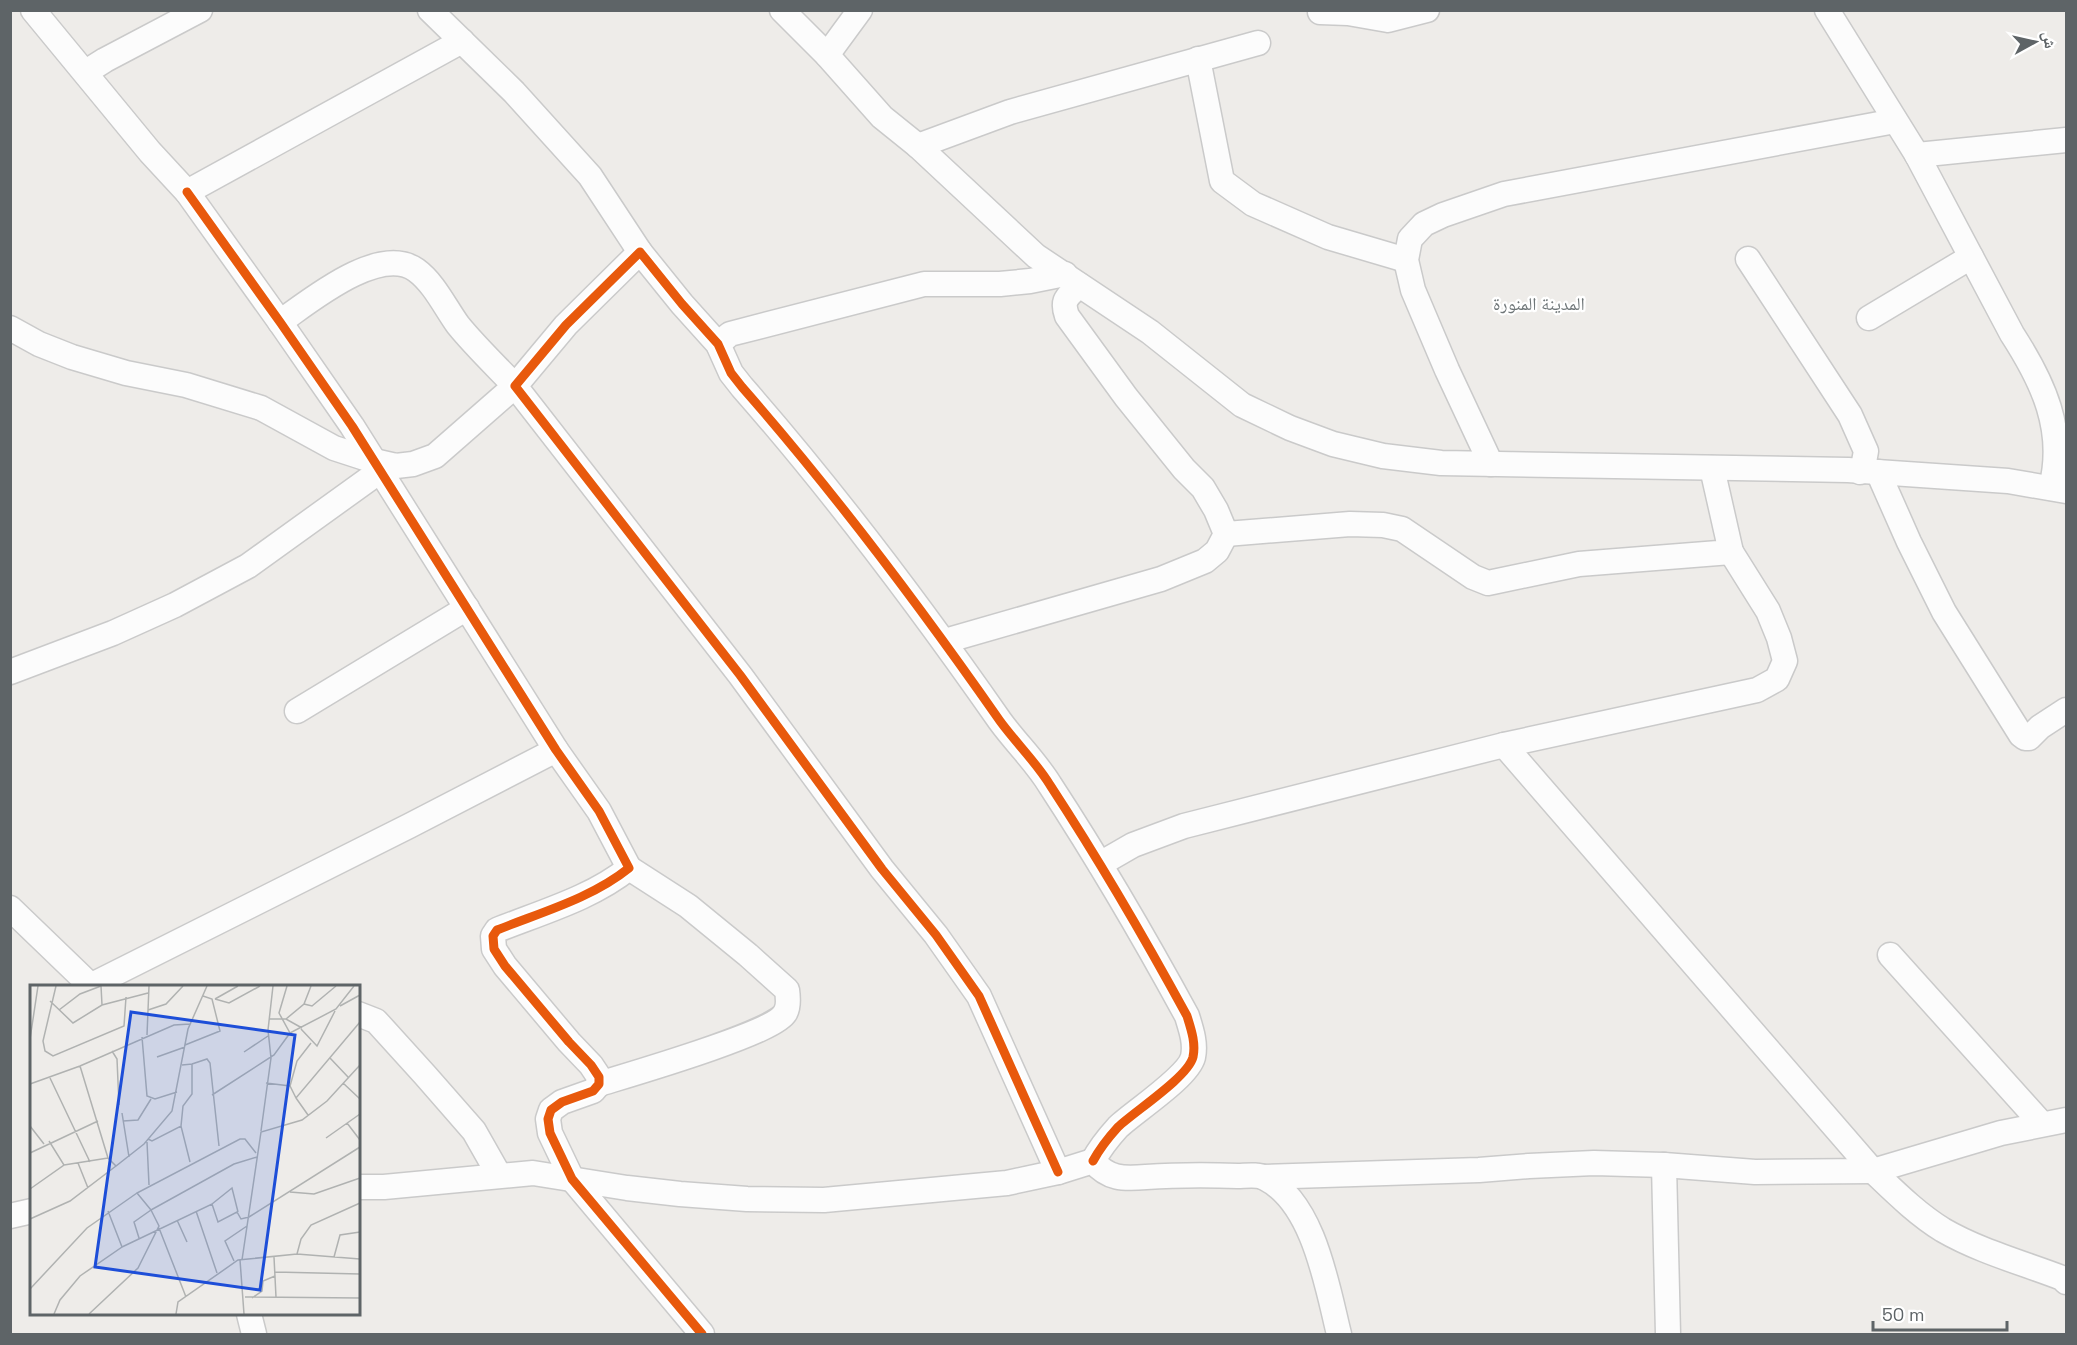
<svg xmlns="http://www.w3.org/2000/svg" width="2077" height="1345" viewBox="0 0 2077 1345" font-family="'Space Grotesk','Noto Naskh Arabic',sans-serif">
<rect width="100%" height="100%" fill="#eeece9"/>
<g fill="none" stroke-linecap="round" stroke-linejoin="round">
<defs>
<g id="minor">
<polyline points="33,10 150,152 187,192 462,41"/>
<polyline points="430,10 514,92 590,176 640,252"/>
<polyline points="782,10 827,55"/>
<polyline points="860,10 827,55 882,117 918,146 1036,256 1150,332 1242,405 1290,428 1333,444 1383,456 1441,463 1848,470 2008,481 2066,491"/>
<path d="M1827,10L1917,155L2012,334C2043,382 2066,430 2051,488"/>
<polyline points="1320,12 1348,13 1388,20 1427,10"/>
<polyline points="1198,59 1222,181 1253,204 1328,237 1406,260"/>
<polyline points="86,72 105,60 200,10"/>
<polyline points="918,146 1010,112 1258,43"/>
<polyline points="1917,155 2066,140"/>
<path d="M187,192L280,322L352,426L556,750L599,811L629,868C592,898 542,912 497,930L493,936L494,949L505,966L569,1042L591,1065L599,1077V1084L593,1091L562,1102L551,1110L548,1119L550,1133L572,1179L702,1334"/>
<polyline points="1748,259 1850,415 1866,451 1864,462 1860,472"/>
<polyline points="1869,318 1971,257"/>
<path d="M10,328L39,344L72,357L126,373L186,385L261,408L334,448L374,461L396,466L413,464L435,456L515,386C496,366 475,346 458,325C445,307 434,283 416,270C379,244 310,301 280,322"/>
<polyline points="718,344 730,334 924,284 1000,284 1030,281 1065,274"/>
<polyline points="1491,464 1447,370 1413,290 1406,260 1410,239 1424,224 1443,215 1504,194 1895,121"/>
<polyline points="1878,472 1909,542 1944,612 2021,735 2025,738 2029,738 2040,727 2066,710"/>
<polyline points="1226,534 1350,524 1383,525 1402,529 1473,577 1488,583 1579,564 1731,552 1712,468"/>
<path d="M945,641L1161,579L1205,561L1217,551L1226,534L1216,510L1203,488L1184,469L1126,397L1067,316C1061,299 1068,297 1079,285"/>
<polyline points="10,672 113,633 175,605 248,566 380,471"/>
<polyline points="297,711 467,608"/>
<path d="M1504,745L1873,1171C1895,1192 1917,1214 1943,1230C1979,1251 2023,1263 2062,1278L2066,1282"/>
<polyline points="1100,864 1133,845 1184,826 1504,745 1757,690 1777,679 1785,661 1779,638 1768,611 1731,552"/>
<polyline points="10,908 91,986"/>
<polyline points="1890,955 2042,1124"/>
<polyline points="90,986 409,826 556,750"/>
<polyline points="358,1014 376,1021 425,1075 474,1131 499,1175"/>
<path d="M599,1084C628,1075 774,1033 785,1013C789,1007 788,997 787,990L748,955L688,906L629,868"/>
<polyline points="1664,1165 1668,1334"/>
<path d="M1058,1172L979,996L936,935L882,869L740,675L515,386L566,325L640,252L682,304L718,344L731,373L742,387C835,493 919,605 1000,721C1016,743 1036,762 1050,785C1099,860 1144,937 1187,1016C1191,1029 1196,1043 1193,1057C1188,1077 1135,1111 1118,1127C1108,1138 1100,1148 1093,1161"/>
<polyline points="1263,1177 1479,1170 1529,1166 1594,1163 1664,1165 1755,1172 1873,1171 2001,1133 2066,1120"/>
<path d="M358,1187H384L533,1173L627,1188L680,1194L747,1199L824,1200L1007,1183L1058,1172L1093,1161C1108,1179 1123,1179 1146,1177C1177,1175 1207,1175 1238,1176C1245,1176 1258,1174 1265,1178C1314,1203 1327,1286 1339,1334"/>
<polyline points="10,1216 32,1211"/>
<polyline points="249,1314 254,1334"/>
</g>
</defs>
<use href="#minor" stroke="#cacaca" stroke-width="27"/>
<use href="#minor" stroke="#fcfcfc" stroke-width="24"/>
<defs>
<g id="cycleway">
<path d="M187,192L280,322L352,426L556,750L599,811L629,868C592,898 542,912 497,930L493,936L494,949L505,966L569,1042L591,1065L599,1077V1084L593,1091L562,1102L551,1110L548,1119L550,1133L572,1179L702,1334"/>
<path d="M1058,1172L979,996L936,935L882,869L740,675L515,386L566,325L640,252L682,304L718,344L731,373L742,387C835,493 919,605 1000,721C1016,743 1036,762 1050,785C1099,860 1144,937 1187,1016C1191,1029 1196,1043 1193,1057C1188,1077 1135,1111 1118,1127C1108,1138 1100,1148 1093,1161"/>
</g>
</defs>
<use href="#cycleway" stroke="#fff" stroke-width="13"/>
<use href="#cycleway" stroke="#e8590c" stroke-width="9"/>
</g>
<g text-anchor="middle" dominant-baseline="central" stroke-width="4.5" stroke-linejoin="round" paint-order="stroke">
<g font-size="18" fill="#6f7678" stroke="#fff">
<text x="1539" y="303">المدينة المنورة</text>
</g>
</g>
<g transform="translate(30 985)">
<rect width="330" height="330" fill="#eeece9"/>
<path fill="none" stroke="#b0b2b1" stroke-width="1.5" d="M26,1L13,56L15,66L23,71L94,41L96,12M71,1L72,20M257,1L249,28L260,48L306,24L324,1M185,14L199,18L230,1M185,14L208,1M20,16L43,38L72,20L118,8M274,19L282,21L306,1M310,21L330,10M29,25L50,9L71,1M118,25L136,19L153,1M239,34H256L272,43M256,34L274,19L281,1M271,44L287,61L305,26M117,50L119,1M112,52L117,111L125,114L147,107M0,54L8,1M155,60L190,46L182,14L173,11M82,66L87,74L89,120M214,67L238,51M127,72L155,62M300,73L318,92M162,79L177,74L180,78L189,161M50,81L78,173L86,181L114,159L142,126L158,44L177,1M20,93L60,177M236,98L260,101L266,113L330,37M313,98L330,114M0,99L50,81L144,40L160,39M260,101L267,76L281,58M182,110L244,70L260,48M266,113L278,130M92,128L99,172M93,136L108,135L121,114M317,138L330,155M0,141L14,159M151,141L153,121L162,109V79L152,80M231,146L241,73L238,45L243,1M296,153L330,129M118,154L122,156L151,141L160,177M117,157L119,200M0,168L68,136M226,168L215,154H210L107,208L121,225L204,179L227,172M48,178L58,203M34,180L78,173M0,204L34,180L19,156M260,207L284,209L330,193M182,219L202,203L208,227M166,226L187,288M0,234L40,216L86,181M147,235L157,257M129,243L156,312M92,262L182,219L188,237L207,227L211,234L219,232L330,162M267,269L271,254L281,240L330,218M244,272L246,312M304,272L310,250L330,247M210,275L214,329M212,275L231,147L272,135L297,116L330,80M204,276L195,256L217,241M245,287L330,289M0,304L57,243L107,208M215,312L330,313M222,313L232,306L233,296L245,291M24,329L30,315L50,291L92,262L78,226M59,329L108,283L129,241L121,225L104,237L109,253M146,329L148,317L208,275L267,269L330,274"/>
<path fill="#1d4ed8" fill-opacity="0.15" stroke="#1d4ed8" stroke-width="3" d="M101,27L265,50L230,305L65,282Z"/>
<rect width="330" height="330" fill="none" stroke="#5e6467" stroke-width="3"/>
</g>
<rect width="2077" height="1345" fill="none" stroke="#5e6467" stroke-width="24"/>
<g transform="translate(2035 42) rotate(82)" stroke="#ffffff" stroke-width="4.5" paint-order="stroke">
<path d="M0-4.5L10 22L0 15L-10 22Z" fill="#5e6467"/>
<text y="-9" font-size="16" font-weight="bold" text-anchor="middle" fill="#5e6467">ش</text>
</g>
<path d="M1873 1321v9h134v-9" fill="none" stroke="#5e6467" stroke-width="3"/>
<text x="1882" y="1321" font-size="18" fill="#5e6467" stroke="#ffffff" stroke-width="4.5" paint-order="stroke">50 m</text>
</svg>
